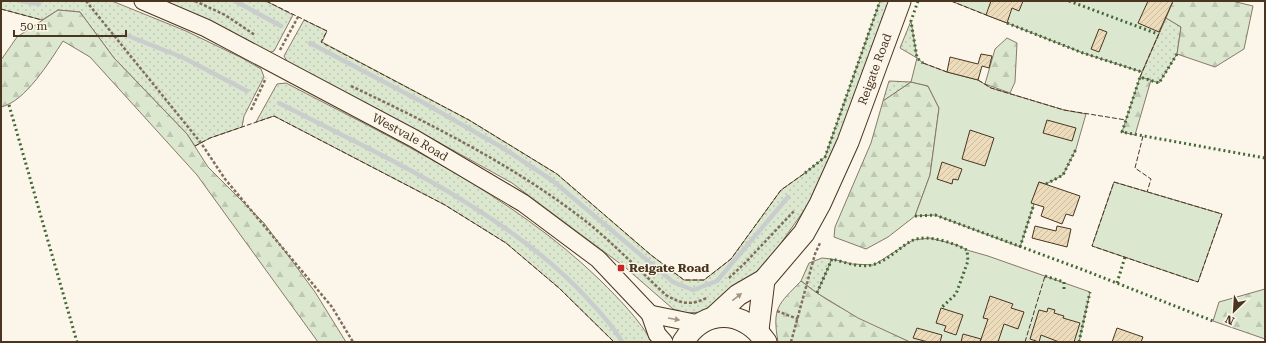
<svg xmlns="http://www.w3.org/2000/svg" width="1266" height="343" viewBox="0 0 1266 343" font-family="'Roboto Serif',serif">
<defs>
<pattern id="grass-dots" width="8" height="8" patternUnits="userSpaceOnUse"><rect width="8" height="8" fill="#dce7d0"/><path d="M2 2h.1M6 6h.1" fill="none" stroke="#bec7b2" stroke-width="1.8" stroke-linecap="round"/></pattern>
<pattern id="forest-firs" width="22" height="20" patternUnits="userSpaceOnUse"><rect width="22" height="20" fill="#dce7d0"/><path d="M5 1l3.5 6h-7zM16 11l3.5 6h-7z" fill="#bec7b2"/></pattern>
<pattern id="building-hatch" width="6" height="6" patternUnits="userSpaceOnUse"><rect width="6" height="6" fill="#ecdcbc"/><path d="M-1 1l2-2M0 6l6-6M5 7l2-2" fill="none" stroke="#ccbda1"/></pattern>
</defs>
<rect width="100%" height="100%" fill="#fbf6e9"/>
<g fill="url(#grass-dots)" stroke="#887966">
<polygon points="1,1 112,1 186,31 242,58 261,69 264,77 244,116 242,127 210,138 195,146 187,134 114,58 80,12 58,10 42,20 1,9"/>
<polygon points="161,1 266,1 293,15 274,51 268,53"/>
<polygon points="880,1 891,1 846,129 807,206 779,246 754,276 703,312 686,313 673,309 626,268 512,183 431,138 288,63 284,56 304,20 327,31 322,42 469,120 557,174 651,255 684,280 704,280 731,259 781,190 805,173 825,157"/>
<polygon points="1166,18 1181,27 1177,54 1159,83 1140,77"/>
<polygon points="911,21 917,58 900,48"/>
<polygon points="889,81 911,82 883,101"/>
<path d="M286,83C395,140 510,193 600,280C619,299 639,319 652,342H614L559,288L506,243L445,205L274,116L256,122L277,84Z"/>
<polygon points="822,258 832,259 817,293 801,281 809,263"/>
</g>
<g fill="url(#forest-firs)" stroke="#887966">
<polygon points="1173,1 1232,1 1253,6 1244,49 1215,67 1177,54 1181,27 1166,18"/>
<path d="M58,10L80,12L114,58L187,134L208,167L264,223L315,292L346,342H318L197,175L90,57L63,41C50,61 25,102 1,107V60L17,37Z"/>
<polygon points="1007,38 1017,43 1015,82 1010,93 985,84 995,49"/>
<polygon points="1140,77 1151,80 1135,135 1122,132"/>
<polygon points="911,82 928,86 939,108 930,175 915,216 888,237 866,249 834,237 835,227 871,143 883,101"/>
<path d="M801,281C834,308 872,323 910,342H778C772,307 778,305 801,281Z"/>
<polygon points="1265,289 1265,339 1213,321 1219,302"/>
</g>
<g fill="#dce7d0" stroke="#887966">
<polygon points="951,1 1173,1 1142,72 1083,53"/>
<polygon points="917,58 923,63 947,72 978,80 991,88 1064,110 1086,114 1076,149 1063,175 1046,184 1039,182 1032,203 1034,204 1020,247 935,215 915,216 930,175 939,108 928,86 911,82"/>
<polygon points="1114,182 1222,214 1198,282 1092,246"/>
<polygon points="930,238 957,245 967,250 988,256 1090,292 1079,342 910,342 858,318 817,293 832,259 852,264 874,265 913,240"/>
</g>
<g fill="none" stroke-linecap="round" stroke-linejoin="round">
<g stroke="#c9cecd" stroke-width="4.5">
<polyline points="21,1 39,4"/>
<polyline points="235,1 281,26"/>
<polyline points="126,35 184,58 247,91"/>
<polyline points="310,43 424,103 503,148 553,181 673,282 693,290 717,281 788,197"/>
<path d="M279,103C382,156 506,211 586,297C599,312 613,325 622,342"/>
</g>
</g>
<g fill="url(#building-hatch)" stroke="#4a3520">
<polygon points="991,1 1023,1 1019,11 1012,8 1007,23 986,15"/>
<polygon points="1148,1 1173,1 1159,32 1138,23"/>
<polygon points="1099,29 1107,32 1099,52 1091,49"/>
<polygon points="981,54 992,56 989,68 982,66 978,80 947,72 950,57 978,64"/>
<polygon points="1047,120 1076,128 1072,141 1043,133"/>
<polygon points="970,130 994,138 985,166 962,159"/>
<polygon points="942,162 962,169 958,180 953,179 952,184 937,179"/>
<polygon points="1039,182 1080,196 1073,216 1066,214 1062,224 1041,216 1044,207 1031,203"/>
<polygon points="1035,226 1056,231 1057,226 1071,229 1067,247 1032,238"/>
<polygon points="990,296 1013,304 1011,308 1024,312 1018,329 1004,324 998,342 980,342 988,319 983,318"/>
<polygon points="941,308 963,315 956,335 944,331 946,326 936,323"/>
<polygon points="1048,308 1055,310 1054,313 1064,316 1063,318 1080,323 1074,342 1059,342 1041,335 1039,342 1030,339 1039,310 1047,312"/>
<polygon points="917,328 942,335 940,342 928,342 913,338"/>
<polygon points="1117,328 1143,337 1141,342 1112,342"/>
<polygon points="963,334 981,339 980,342 961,342"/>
</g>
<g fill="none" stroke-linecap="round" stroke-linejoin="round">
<defs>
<g id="minor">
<path id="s1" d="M143,1L206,28L415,139L523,203L598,259L650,314L657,334L664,342"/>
<polyline points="650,314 699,324"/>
</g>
<g id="major">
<path id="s2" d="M714,317L738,295L764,280L804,233L820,204L848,142L900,1"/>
<polyline points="758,330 764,280"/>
<path d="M683,342C705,307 743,309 766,342"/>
</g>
</defs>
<use href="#minor" stroke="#4a3520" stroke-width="19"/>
<use href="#major" stroke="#4a3520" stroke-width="23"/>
<g stroke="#7f6f5c" stroke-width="2.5" stroke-dasharray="3 2" stroke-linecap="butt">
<polyline points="86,1 201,143 225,179 332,307 353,342"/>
<polyline points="195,1 225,15 255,35"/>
<polyline points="280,50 298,17"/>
<path d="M351,86C433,125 517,167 588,223C615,245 640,271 666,295C681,304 692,306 708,297"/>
<polyline points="251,110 266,78"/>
<polyline points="729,278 745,263 795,210"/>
<polyline points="777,311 798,319"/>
<polyline points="791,342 815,254 820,243"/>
</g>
<use href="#minor" stroke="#fbf6e9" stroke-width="17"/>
<use href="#major" stroke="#fbf6e9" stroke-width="21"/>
<g stroke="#436837" stroke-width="3" stroke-dasharray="2 3" stroke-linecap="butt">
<polyline points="918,1 911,21 917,58 923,63"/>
<polyline points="1069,1 1158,34"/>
<polyline points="1007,23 1083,53 1142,72"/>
<polyline points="1177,54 1159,83 1140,77 1122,132 1265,158"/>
<polyline points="9,105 77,342"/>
<polyline points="805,173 825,157 880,1"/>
<polyline points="1046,184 1063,175 1076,149"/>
<polyline points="915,216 935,215 1081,269 1213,321"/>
<polyline points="1020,247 1034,204"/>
<polyline points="1045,276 1064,282 1064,291"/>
<polyline points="1117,283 1125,257"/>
<path d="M817,293L832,259C844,262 862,269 875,264C888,260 899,248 911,241C927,233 953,243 967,250L968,261L956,294L941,308"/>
<polyline points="1079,342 1090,292"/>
</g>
<g stroke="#4a3520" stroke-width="1" stroke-dasharray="5 2" stroke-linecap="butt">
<polyline points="266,1 327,31 321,42 469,120 557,174 651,255 684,280 704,280 731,259 781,190 805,173"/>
<polyline points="951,1 986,15"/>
<polyline points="1,9 42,20"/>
<polyline points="923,63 947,72"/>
<polyline points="1140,77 1160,31"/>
<polyline points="978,80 991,88 1064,110 1126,120"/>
<polyline points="1143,136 1135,168 1151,179 1147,192"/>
<polyline points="195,146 210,138 274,116 445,205 506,243 559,288 614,342"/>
<polygon points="1114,182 1222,214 1198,282 1092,246"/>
<polyline points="1025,342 1045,276"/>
</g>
</g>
<defs><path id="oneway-solid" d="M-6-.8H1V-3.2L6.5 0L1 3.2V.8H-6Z"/></defs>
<g fill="#a29684">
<use href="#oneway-solid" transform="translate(737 297) rotate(-38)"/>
<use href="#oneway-solid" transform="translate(674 319) rotate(10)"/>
</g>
<rect fill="#c62828" stroke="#fbf6e9" stroke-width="1.5" x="617" y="264" width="8" height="8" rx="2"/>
<g text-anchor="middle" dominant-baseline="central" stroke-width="3" stroke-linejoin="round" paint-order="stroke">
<g font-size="12" fill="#4a3520" stroke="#fbf6e9">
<text stroke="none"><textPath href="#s2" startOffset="303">Reigate Road</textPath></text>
<text stroke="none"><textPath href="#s1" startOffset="300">Westvale Road</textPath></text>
</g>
<g font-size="12" font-weight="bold" fill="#4a3520" stroke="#fbf6e9" text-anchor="start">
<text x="629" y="268">Reigate Road</text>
</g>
</g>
<rect width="1266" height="343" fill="none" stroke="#4a3520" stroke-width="4"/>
<g transform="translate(1234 311) rotate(205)" stroke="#fbf6e9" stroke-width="3" paint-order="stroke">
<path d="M0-3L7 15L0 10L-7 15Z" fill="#4a3520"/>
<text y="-6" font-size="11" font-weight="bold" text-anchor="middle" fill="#4a3520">N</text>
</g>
<path d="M14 30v6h112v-6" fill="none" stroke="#4a3520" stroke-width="2"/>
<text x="20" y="30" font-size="12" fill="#4a3520" stroke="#fbf6e9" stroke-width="3" paint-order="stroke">50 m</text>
</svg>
